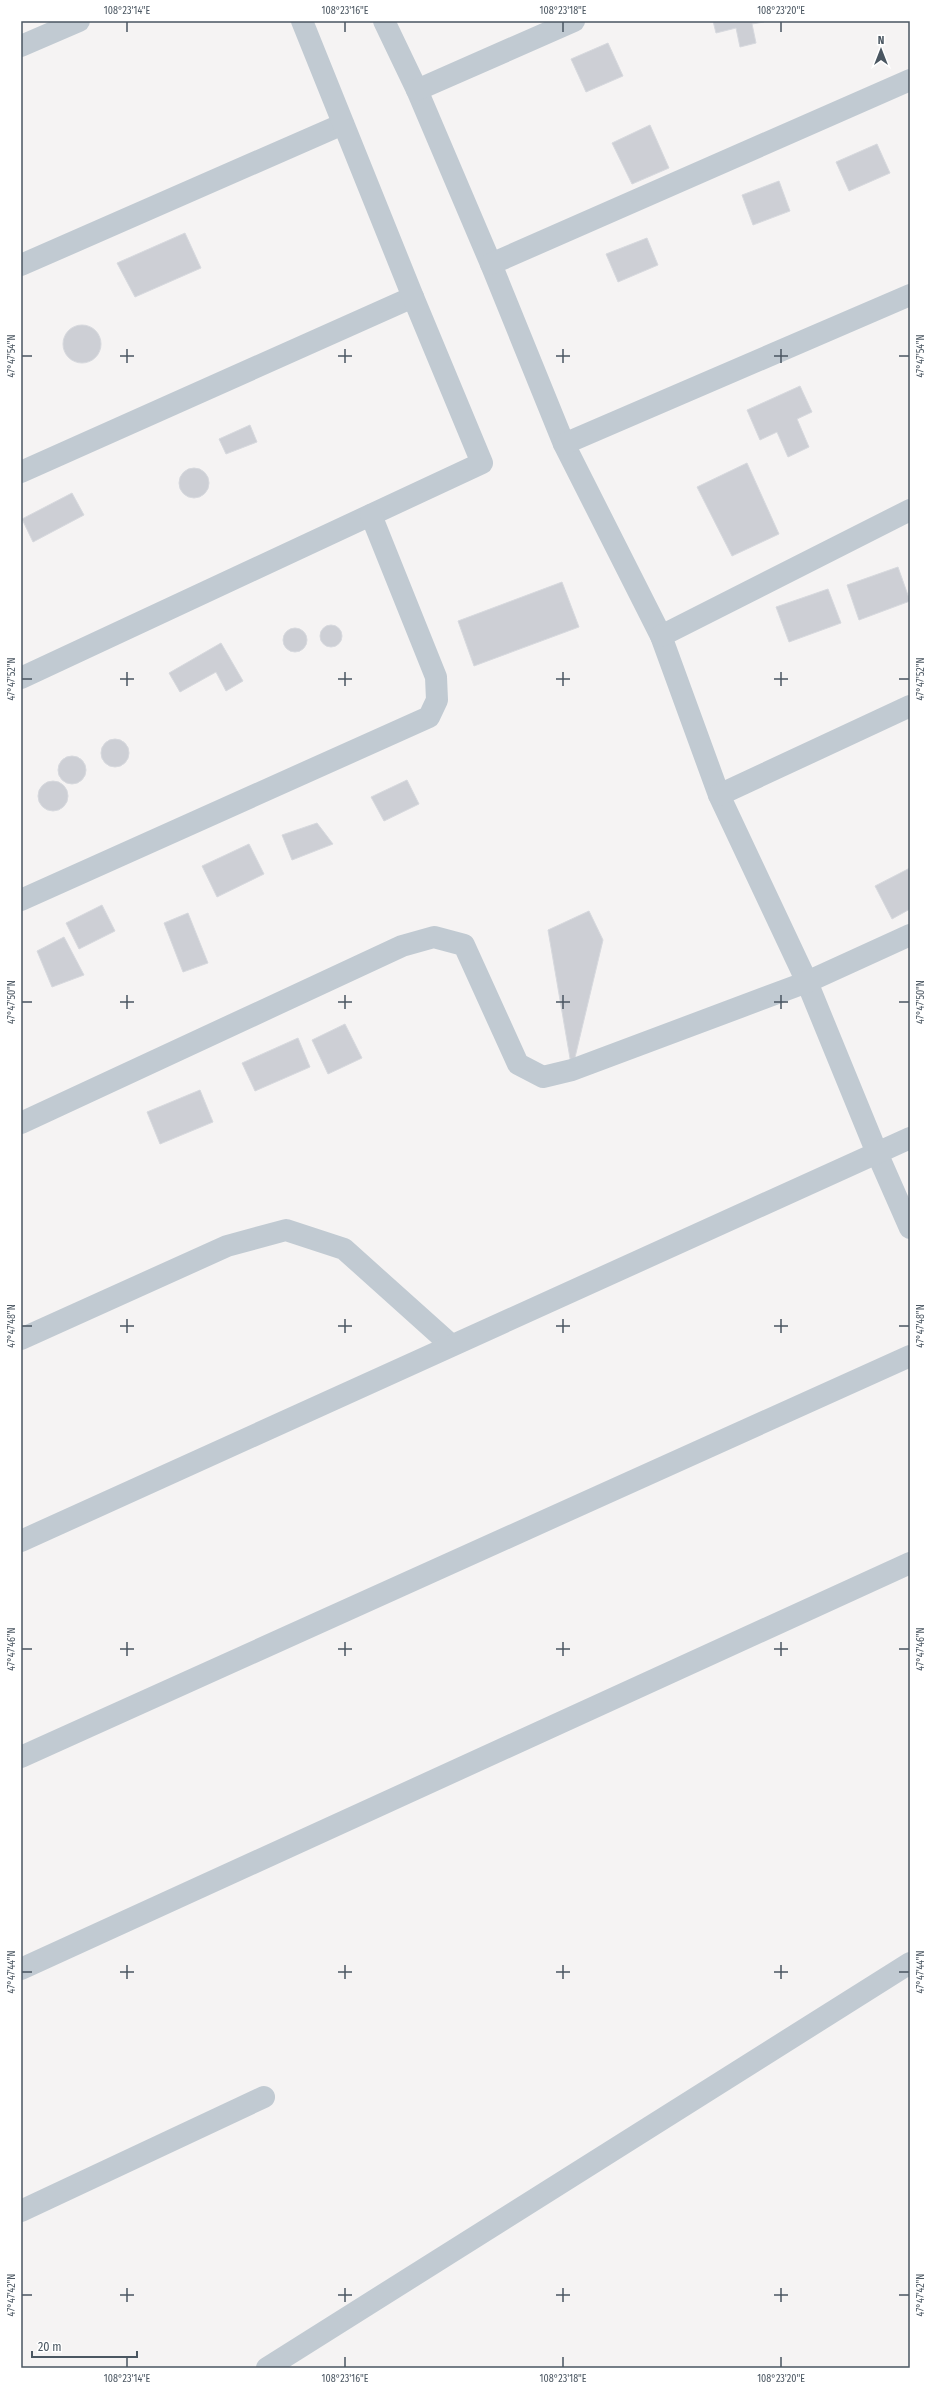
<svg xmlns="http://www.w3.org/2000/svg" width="931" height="2389" viewBox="0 0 931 2389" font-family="'Fira Sans Condensed',sans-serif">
<rect width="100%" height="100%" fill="#f5f3f3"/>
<g fill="#cdcfd5" stroke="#d7d9de">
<polygon points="713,21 764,21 764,22 752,24 756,43 740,47 736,28 716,33"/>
<polygon points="608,43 623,76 586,92 571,59"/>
<polygon points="650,125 669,168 632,184 612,143"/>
<polygon points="877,144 890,173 849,191 836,162"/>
<polygon points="779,181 790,211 753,225 742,195"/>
<polygon points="185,233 201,268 135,297 117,263"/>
<polygon points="647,238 658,265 618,282 606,254"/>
<circle cx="82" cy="344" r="19"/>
<polygon points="800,386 812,412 797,419 809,447 788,457 777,432 760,440 747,410"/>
<polygon points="250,425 257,442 226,454 219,439"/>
<polygon points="747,463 779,534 732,556 697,487"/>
<circle cx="194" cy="483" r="15"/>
<polygon points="72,493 84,515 33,542 22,519"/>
<polygon points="898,567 910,601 859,620 847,585"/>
<polygon points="562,582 579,627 474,666 458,621"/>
<polygon points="828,589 841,623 789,642 776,607"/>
<circle cx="331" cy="636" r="11"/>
<circle cx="295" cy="640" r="12"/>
<polygon points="221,643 243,681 226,691 216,672 180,692 169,673"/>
<circle cx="115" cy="753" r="14"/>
<circle cx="72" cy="770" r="14"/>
<polygon points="407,780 419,804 384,821 371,797"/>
<circle cx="53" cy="796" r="15"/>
<polygon points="317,823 333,844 292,860 282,835"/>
<polygon points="249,844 264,874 217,897 202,866"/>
<polygon points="910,868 910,909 892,919 875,886"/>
<polygon points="102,905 115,931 79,949 66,923"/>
<polygon points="589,911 603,940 572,1070 548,930"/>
<polygon points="188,913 208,963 183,972 164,923"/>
<polygon points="64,937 84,975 52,987 37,951"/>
<polygon points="345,1024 362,1058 328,1074 312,1040"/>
<polygon points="298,1038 310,1067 255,1091 242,1063"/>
<polygon points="200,1090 213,1122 160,1144 147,1112"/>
</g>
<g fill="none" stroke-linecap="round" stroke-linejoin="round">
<g stroke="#c1cad2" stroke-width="22">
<polyline points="384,21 417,90 491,264 564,444 661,636 719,795 807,982 877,1153 910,1228"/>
<polyline points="21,46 79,21"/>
<polyline points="417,90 574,21"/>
<polyline points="491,264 910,80"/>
<polyline points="21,265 343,124"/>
<polyline points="564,444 910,295"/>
<polyline points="21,472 413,297"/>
<polyline points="661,636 910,510"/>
<polyline points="21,678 482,463 413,297 302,21"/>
<polyline points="719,795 910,706"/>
<polyline points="21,900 429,717 437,700 436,677 371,515"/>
<polyline points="21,1123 402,946 434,937 464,945 518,1064 543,1077 572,1070 807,982 910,935"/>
<polyline points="21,1339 227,1246 286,1230 344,1249 451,1345"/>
<polyline points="21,1541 910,1138"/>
<polyline points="21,1757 910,1356"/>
<polyline points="21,1969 910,1563"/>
<polyline points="21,2211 264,2097"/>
<polyline points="267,2368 910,1963"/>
</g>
</g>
<path fill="none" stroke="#4a5661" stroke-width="1.5" d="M127,22V32M345,22V32M563,22V32M781,22V32M127,349V363M345,349V363M563,349V363M781,349V363M22,356H32M120,356H134M338,356H352M556,356H570M774,356H788M899,356H909M127,672V686M345,672V686M563,672V686M781,672V686M22,679H32M120,679H134M338,679H352M556,679H570M774,679H788M899,679H909M127,995V1009M345,995V1009M563,995V1009M781,995V1009M22,1002H32M120,1002H134M338,1002H352M556,1002H570M774,1002H788M899,1002H909M127,1319V1333M345,1319V1333M563,1319V1333M781,1319V1333M22,1326H32M120,1326H134M338,1326H352M556,1326H570M774,1326H788M899,1326H909M127,1642V1656M345,1642V1656M563,1642V1656M781,1642V1656M22,1649H32M120,1649H134M338,1649H352M556,1649H570M774,1649H788M899,1649H909M127,1965V1979M345,1965V1979M563,1965V1979M781,1965V1979M22,1972H32M120,1972H134M338,1972H352M556,1972H570M774,1972H788M899,1972H909M127,2288V2302M345,2288V2302M563,2288V2302M781,2288V2302M22,2295H32M120,2295H134M338,2295H352M556,2295H570M774,2295H788M899,2295H909M127,2357V2367M345,2357V2367M563,2357V2367M781,2357V2367"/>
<rect width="931" height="2389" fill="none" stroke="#ffffff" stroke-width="44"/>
<g transform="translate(881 50)" stroke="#ffffff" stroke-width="3" paint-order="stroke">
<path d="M0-3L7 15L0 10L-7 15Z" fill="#4a5661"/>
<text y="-6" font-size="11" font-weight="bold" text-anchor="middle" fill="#4a5661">N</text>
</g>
<path d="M32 2351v6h105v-6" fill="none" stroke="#4a5661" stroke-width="2"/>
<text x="38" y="2351" font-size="12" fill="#4a5661" stroke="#ffffff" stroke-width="3" paint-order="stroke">20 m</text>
<rect x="22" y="22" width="887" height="2345" fill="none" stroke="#4a5661" stroke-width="1.5"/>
<g font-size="10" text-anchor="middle" fill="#4a5661">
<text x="127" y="14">108°23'14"E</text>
<text x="345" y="14">108°23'16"E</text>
<text x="563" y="14">108°23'18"E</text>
<text x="781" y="14">108°23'20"E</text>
<text transform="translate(11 356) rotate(-90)" y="4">47°47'54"N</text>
<text transform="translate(920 356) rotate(-90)" y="4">47°47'54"N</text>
<text transform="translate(11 679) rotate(-90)" y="4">47°47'52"N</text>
<text transform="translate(920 679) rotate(-90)" y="4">47°47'52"N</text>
<text transform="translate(11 1002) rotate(-90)" y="4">47°47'50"N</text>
<text transform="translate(920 1002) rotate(-90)" y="4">47°47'50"N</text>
<text transform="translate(11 1326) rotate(-90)" y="4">47°47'48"N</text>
<text transform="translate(920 1326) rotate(-90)" y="4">47°47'48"N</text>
<text transform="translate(11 1649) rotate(-90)" y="4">47°47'46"N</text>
<text transform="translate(920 1649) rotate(-90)" y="4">47°47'46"N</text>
<text transform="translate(11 1972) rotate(-90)" y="4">47°47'44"N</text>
<text transform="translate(920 1972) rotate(-90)" y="4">47°47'44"N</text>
<text transform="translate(11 2295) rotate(-90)" y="4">47°47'42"N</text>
<text transform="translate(920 2295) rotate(-90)" y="4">47°47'42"N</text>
<text x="127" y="2382">108°23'14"E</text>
<text x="345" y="2382">108°23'16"E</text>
<text x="563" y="2382">108°23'18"E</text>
<text x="781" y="2382">108°23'20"E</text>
</g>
</svg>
